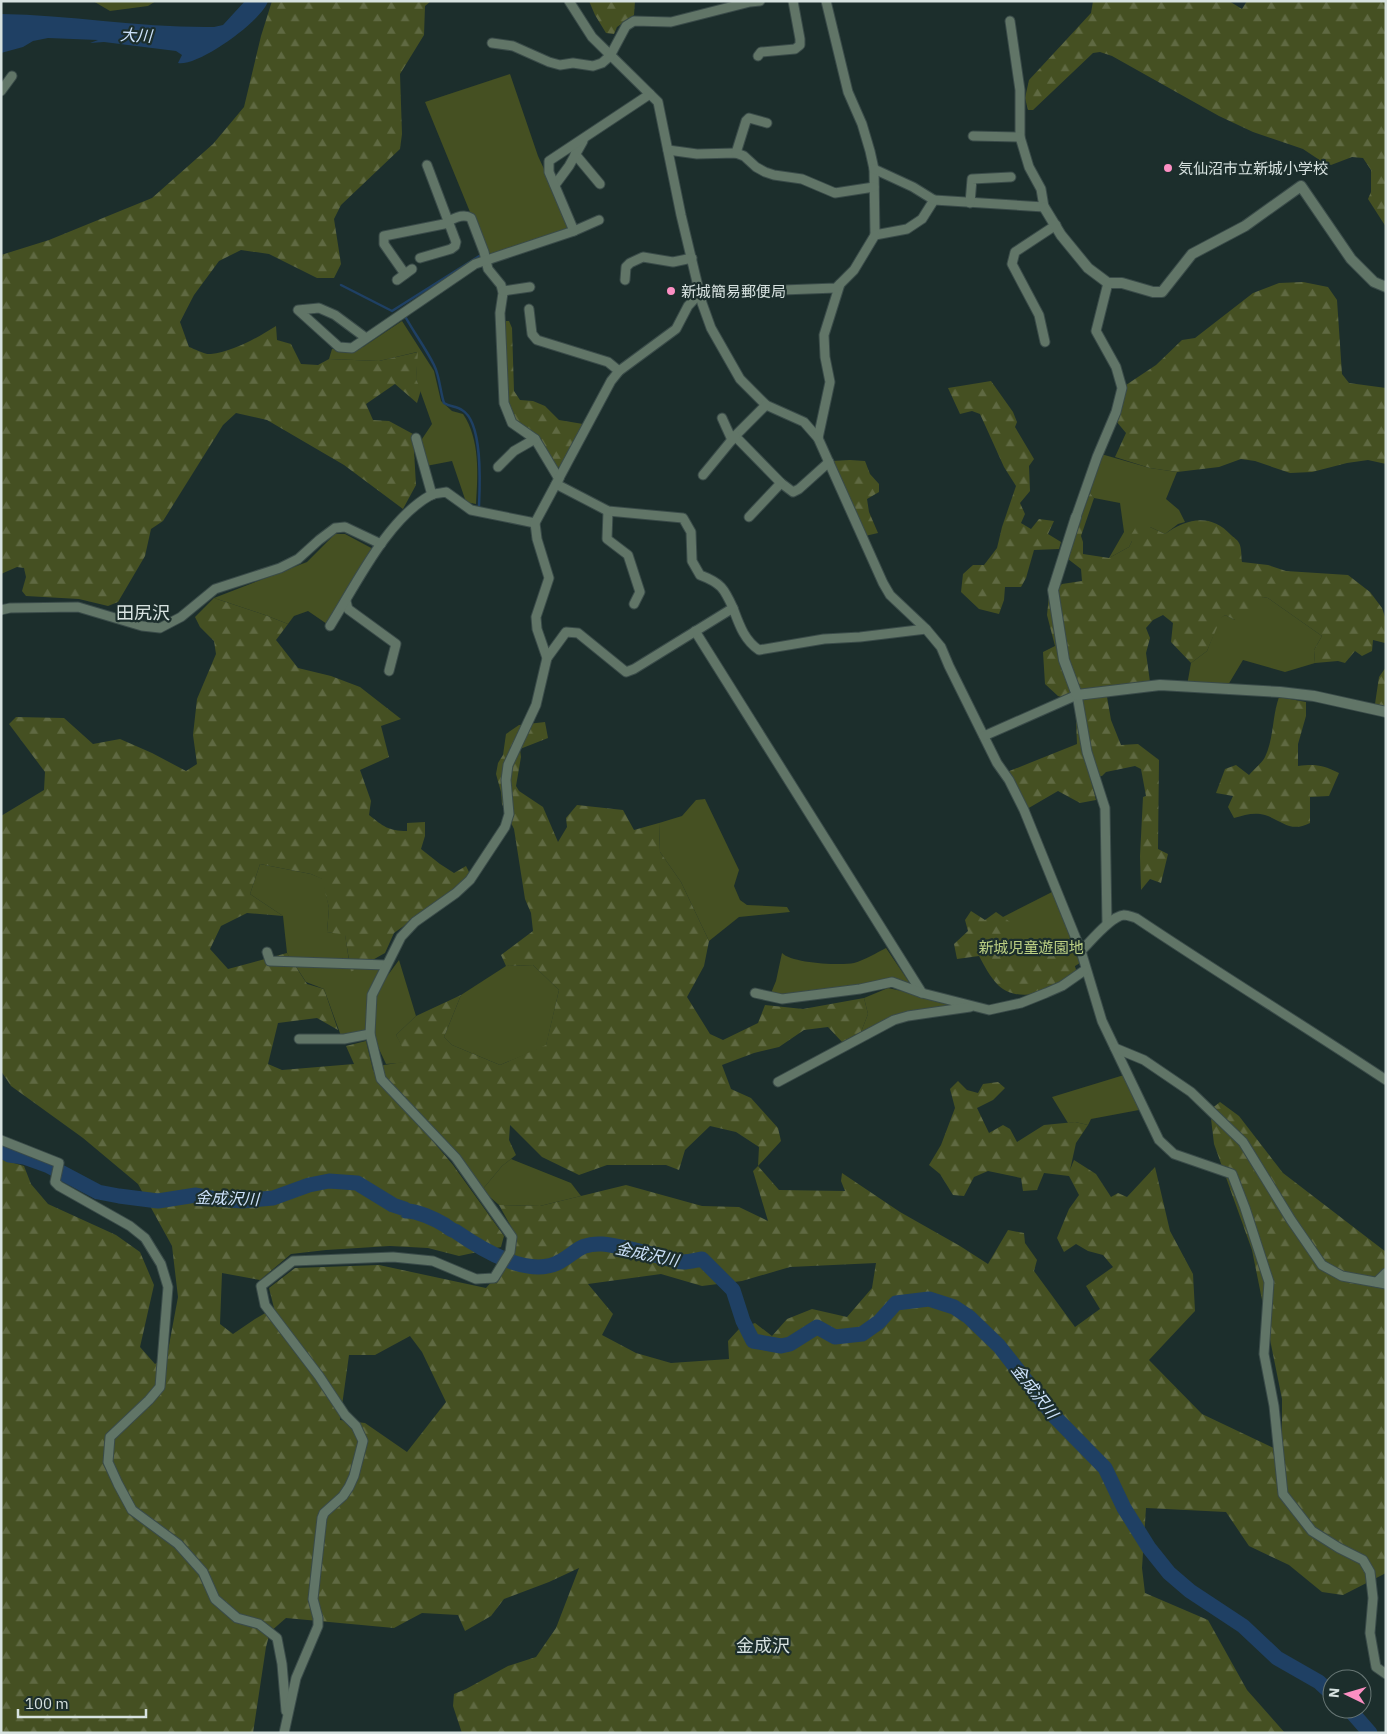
<svg xmlns="http://www.w3.org/2000/svg" width="1387" height="1734" viewBox="0 0 1387 1734" font-family="'IBM Plex Sans','Noto Sans JP',sans-serif">
<defs>
<pattern id="forest-firs" width="22" height="20" patternUnits="userSpaceOnUse" patternTransform="scale(1.25)"><rect width="22" height="20" fill="#455022"/><path d="M5 1l3.5 6h-7zM16 11l3.5 6h-7z" fill="#5f6942"/></pattern>
</defs>
<rect width="100%" height="100%" fill="#1c2e2c"/>
<g fill="#455022">
<polygon points="93,1 156,1 148,6 110,11"/>
<polygon points="510,74 538,156 569,223 564,234 488,256 425,102"/>
<path d="M402,321L434,371L441,401L452,411L463,414C480,439 478,474 476,504L466,502L452,461L426,466L420,442L432,424L416,379L417,352L379,361L329,359L332,349L363,347Z"/>
<polygon points="1101,454 1150,468 1177,472 1166,499 1179,510 1185,522 1178,524 1165,534 1150,527 1132,541 1129,547 1109,558 1124,532 1120,503 1094,498 1090,493"/>
<polygon points="335,534 345,534 375,550 327,624 308,611 294,616 288,624 265,615 214,598 307,562"/>
<polygon points="1263,597 1268,598 1322,636 1314,650 1315,663 1285,672 1243,660 1228,685 1186,691 1191,663 1207,651 1220,618 1225,615 1235,620"/>
<polygon points="705,799 739,870 734,886 740,900 747,905 787,907 790,912 739,917 709,941 681,882 660,852 659,823 682,816 696,800"/>
<polygon points="260,864 311,874 323,879 329,908 327,932 345,934 349,961 291,960 287,953 283,916 250,894"/>
<polygon points="1054,891 1080,963 1049,982 1024,990 1001,918"/>
<path d="M886,948L911,985L841,989L783,996L771,993L776,981L782,953C791,963 840,966 854,963C865,960 876,953 886,948Z"/>
<polygon points="399,960 416,1016 396,1035 411,1062 386,1064 373,1036 374,994"/>
<polygon points="295,965 361,966 382,969 367,1032 341,1036 324,989 306,982"/>
<polygon points="533,965 559,990 546,1046 500,1065 452,1045 444,1037 461,995 506,966"/>
<polygon points="888,988 960,1004 895,1016 861,1032 868,1014 864,998"/>
<polygon points="1124,1075 1139,1110 1091,1119 1088,1125 1075,1122 1068,1123 1052,1097"/>
<polygon points="511,1159 571,1183 581,1196 540,1206 499,1205 482,1190 502,1166"/>
</g>
<g fill="url(#forest-firs)" fill-rule="evenodd">
<path d="M272,1H431L425,6L424,35L400,74L402,134L400,149L341,205L334,219L341,264L334,278H317L269,254L241,250L219,261L194,295L180,322L189,347C195,349 205,355 211,354C232,352 259,337 276,326L277,340L291,344L301,364L318,365L329,359L379,361L418,352L416,379L421,390L417,403L395,384L366,404L373,420L389,421L413,434L416,485L403,509L344,465L267,420L236,413L223,425L163,521L151,529L145,556L118,602L108,606L79,599L26,596L22,591L26,577L24,568L17,567L1,574V255L49,240L152,198L213,144L244,107L261,36Z"/>
<polygon points="589,1 635,1 634,15 617,27 614,34 606,33 595,15"/>
<polygon points="1093,1 1229,1 1242,9 1247,1 1386,1 1386,227 1368,199 1371,192 1371,170 1363,158 1352,157 1331,165 1321,161 1303,149 1253,132 1219,116 1112,56 1100,52 1093,53 1033,110 1028,110 1025,98 1029,80 1091,13"/>
<polygon points="1303,282 1328,287 1337,300 1342,374 1349,383 1386,388 1386,464 1368,460 1347,463 1312,472 1290,473 1255,461 1241,459 1219,467 1177,472 1150,468 1115,457 1126,433 1116,421 1126,385 1156,365 1182,340 1195,338 1253,293 1279,283"/>
<polygon points="506,321 509,321 512,328 514,391 520,400 533,401 545,406 559,420 583,424 561,466 557,468 515,421 506,399 504,326"/>
<polygon points="991,381 1013,412 1017,422 1015,427 1034,459 1029,466 1030,491 1020,503 1025,514 1021,523 1031,529 1039,519 1054,521 1048,534 1061,542 1059,549 1034,550 1026,578 1021,587 1005,587 1004,600 999,614 979,609 961,592 963,574 973,565 984,565 997,548 1002,527 1016,486 1004,467 980,414 972,411 960,414 948,388"/>
<polygon points="850,460 865,461 870,474 879,484 879,492 867,499 869,512 878,533 865,536 832,461"/>
<path d="M1090,493L1094,498L1081,536L1083,542V554L1109,558L1129,547L1132,541L1131,535L1137,525L1150,527L1165,534C1187,518 1211,513 1231,535C1233,537 1238,540 1239,543C1242,548 1241,557 1242,562L1268,565L1286,571L1348,575L1370,592L1382,608L1386,620L1385,643L1373,640L1372,651L1362,656L1355,651L1345,663L1338,661L1315,663L1314,650L1322,636L1268,598L1263,597L1251,622L1235,620L1225,615L1221,618L1207,651L1191,663L1171,642L1173,623L1163,615L1153,620L1146,628L1150,638L1146,653L1150,682L1064,698L1058,696L1045,684L1043,652L1055,646L1047,615L1049,595L1062,584L1082,581L1081,569L1068,559L1074,537Z"/>
<path d="M214,598L265,615L288,624L276,640L298,668L331,676L360,687L401,719L381,726L389,757L360,770L371,801L369,815C383,826 388,831 407,831V823L425,822V836L421,849L440,864L454,873L466,866L470,874L454,890L394,933L385,953L351,972L345,935L327,932L329,908L322,879L311,874L260,864L250,894L283,916L247,913L221,926L210,949L228,969L287,953L307,984L324,989L338,1030L317,1018L278,1023L268,1064L282,1070L354,1064L346,1046L366,1041L373,1070L453,1165L504,1236L501,1247L459,1256L428,1248L390,1246L326,1250L291,1254L260,1280L222,1273L220,1324L233,1334L255,1319L274,1308L269,1288L295,1268L379,1265L486,1288L514,1256L513,1230L499,1205L540,1206L626,1185L702,1206L739,1207L768,1221L753,1171L758,1166L759,1147L736,1132L710,1126L685,1150L679,1170L666,1165H607L579,1175L542,1157L510,1125L509,1140L516,1155L502,1166L482,1190L380,1074L378,1066L409,1061L396,1035L416,1016L461,995L444,1037L452,1045L500,1065L546,1045L559,990L533,965L506,966L501,955L533,931L531,913L525,899L514,829L502,804L501,792L496,774L498,763L503,755L506,734L519,725L545,722L548,738L520,749L521,757L516,786L519,791L543,807L558,842L567,827L566,818L577,805L623,810L634,830L659,823L660,852L681,882L709,941L704,966L687,997L710,1034L723,1040L758,1023L765,1005L803,1009L864,998L868,1014L861,1032L842,1042L828,1027L804,1030L779,1047L754,1053L722,1065L731,1089L751,1098L778,1128L781,1141L758,1166L779,1190L845,1191L841,1181L842,1173L900,1212L960,1246L988,1264L1008,1230L1024,1233L1025,1243L1037,1260L1034,1271L1075,1327L1100,1309L1086,1286L1113,1267L1103,1255L1088,1251L1076,1244L1064,1252L1057,1238L1069,1209L1079,1195L1069,1176L1044,1173L1037,1190L1023,1191L1021,1178L988,1171L974,1177L964,1196L953,1195L940,1174L929,1165L941,1145L955,1108L950,1089L958,1081L967,1090L978,1093L983,1084L998,1082L1005,1088L993,1100L977,1108L989,1133L1003,1125L1010,1129L1017,1142L1044,1125L1075,1122L1088,1125L1076,1143L1070,1170L1074,1160L1096,1174L1111,1197L1118,1193L1127,1197L1155,1167L1170,1231L1193,1274L1195,1311L1149,1360L1202,1414L1282,1452V1399L1252,1250L1214,1144L1210,1110L1220,1102L1239,1116L1283,1173L1386,1252V1573L1343,1595L1322,1592L1289,1565L1249,1546L1226,1512L1146,1508L1142,1568L1145,1593L1208,1620L1247,1690L1285,1733H462L453,1706L454,1694L466,1689L508,1666L536,1657L556,1628L579,1568L549,1582L504,1599L491,1616L465,1631L458,1615L422,1613L394,1628L286,1618L270,1632L266,1647L253,1733H1V1160H4L24,1166L31,1184L48,1204L116,1235L140,1252L154,1285L140,1347L155,1364L167,1356L178,1297L172,1246L138,1184L83,1138L11,1086L1,1071V816L44,790L45,772L9,724L16,717L64,718L93,744L120,739L152,753L186,771L197,764L193,735L197,699L216,654L214,641L200,627L195,617ZM876,1263L872,1288L847,1317L812,1309L787,1319L772,1336L755,1323L739,1329L728,1341L729,1359L671,1363L636,1353L602,1335L613,1314L588,1284L661,1274L702,1286L742,1281L790,1267ZM410,1336L422,1352L446,1402L407,1452L365,1423L340,1420L349,1355H375Z"/>
<polygon points="1386,667 1386,707 1375,704 1379,677"/>
<polygon points="1100,693 1107,697 1111,720 1121,745 1138,744 1159,760 1158,849 1168,854 1161,883 1150,879 1141,890 1140,856 1143,797 1146,796 1141,769 1135,766 1106,772 1102,776 1090,777 1096,800 1080,803 1058,791 1027,809 1007,772 1077,744 1075,698"/>
<path d="M1279,697L1306,702V716L1298,744V766C1316,764 1322,765 1339,773L1329,796L1310,797V823C1290,833 1283,821 1265,815C1254,812 1245,815 1234,818L1228,807L1233,796L1216,793L1225,769L1236,765L1249,775C1254,769 1262,763 1265,757C1274,738 1272,717 1279,697Z"/>
<path d="M971,911L985,920L996,912L1013,924L1020,964L1054,954L1072,956L1079,980C1055,988 1020,1006 998,985C990,977 984,965 979,956L957,959L954,944L968,931L965,920Z"/>
</g>
<path fill="#1f4064" d="M245,1H268C263,20 198,67 178,63L182,55L176,51L104,42L90,43L98,40L48,38L33,41L23,47L1,53V14C72,15 142,28 214,27L223,25Z"/>
<g fill="none" stroke-linecap="round" stroke-linejoin="round">
<g stroke="#1f4064" stroke-width="2.5">
<polyline points="341,285 392,311 481,255"/>
<path d="M406,318C415,334 426,349 434,365C440,377 440,391 444,403C450,407 457,406 462,410C483,422 480,484 479,506"/>
</g>
<g stroke="#1f4064" stroke-width="15">
<path d="M1,1150L9,1155L24,1157L49,1166L98,1192L119,1196L158,1201L196,1195L217,1199L242,1201L273,1198L309,1185L329,1181L357,1183L393,1205L405,1209L406,1211C418,1211 435,1219 445,1225C449,1228 451,1230 455,1231C481,1249 530,1280 561,1261C577,1252 580,1243 602,1244C624,1246 647,1253 669,1259C674,1260 678,1262 683,1262C689,1262 696,1260 702,1259L733,1290L743,1321L753,1341L781,1346L790,1344L817,1327L835,1337L862,1334L879,1322L896,1303L929,1299L954,1307L969,1317L999,1346L1053,1415L1105,1468L1124,1508L1149,1548L1169,1573L1190,1591L1243,1626L1277,1658L1319,1682L1332,1694"/>
<polyline points="1349,1709 1370,1733"/>
</g>
<defs>
<g id="minor">
<polyline points="569,1 592,37 658,102 681,215 702,303 711,328 740,379 766,405 804,422 818,438 883,583 890,595 926,629 941,647 949,666 997,763 1009,780 1024,810 1081,951 1102,1021 1159,1140 1174,1154 1232,1174 1245,1208 1269,1282 1264,1354 1274,1406 1283,1494 1312,1531 1339,1548 1363,1560 1370,1572 1373,1598 1370,1633 1376,1667 1386,1674"/>
<polyline points="826,1 848,92 862,124 870,151 874,169 875,235 907,229 922,219 934,200 1044,207 1041,189 1029,167 1020,137 1020,90 1010,21"/>
<polyline points="492,43 513,46 549,62 560,65 573,63 593,66 602,63 610,56 626,26 634,21 671,22 750,2 760,1"/>
<polyline points="758,56 761,52 795,49 800,45 800,39 793,1"/>
<polyline points="1,91 12,76"/>
<polyline points="973,136 1020,137"/>
<polyline points="668,150 697,154 736,153 744,156 756,167 765,172 774,175 802,179 835,193 874,187"/>
<polyline points="736,153 746,121 749,118 767,123"/>
<polyline points="575,154 600,184"/>
<polyline points="874,169 913,187 934,200"/>
<polyline points="555,185 569,166 583,141"/>
<polyline points="970,203 972,179 1011,177"/>
<polyline points="574,231 599,220"/>
<polyline points="420,258 451,249 455,246 456,242 427,165"/>
<path d="M405,274L384,244V236L444,224C451,219 463,213 471,218L484,252L488,269L501,285L503,293L500,313L504,403L512,423L535,439L559,479"/>
<polyline points="397,280 412,269"/>
<polyline points="625,280 626,267 630,263 643,257 673,262 692,258"/>
<polyline points="503,291 530,287"/>
<polyline points="529,309 532,334 537,340 608,362 619,371"/>
<polyline points="366,338 335,315 319,308 298,310 339,347 352,348 475,264 574,231 549,172 549,161 650,94"/>
<polyline points="1045,342 1039,315 1012,264 1015,252 1056,225"/>
<polyline points="766,405 735,436 781,483 793,492 799,489 829,462"/>
<polyline points="722,418 732,440"/>
<polyline points="416,438 432,495"/>
<polyline points="818,438 830,382 825,357 824,335 840,284"/>
<polyline points="498,467 514,451 535,439"/>
<polyline points="703,475 735,436"/>
<polyline points="608,511 607,539 628,555 640,592 634,604"/>
<polyline points="749,517 781,483"/>
<polyline points="1076,517 1097,457 1116,412 1122,388 1116,367 1096,331 1108,283"/>
<polyline points="346,601 348,609 396,644 389,671"/>
<path d="M733,608C739,624 744,640 759,650L824,639L860,637L926,629"/>
<polyline points="1,610 10,608 78,607 142,626 160,628 181,617 215,589 280,568 298,559 319,540 335,528 345,527 381,544"/>
<path d="M330,626C356,585 387,519 431,495C436,493 442,493 446,492L471,510L535,523"/>
<polyline points="695,631 922,993"/>
<path d="M547,658L566,632L578,633L626,672L634,669L733,608C724,588 721,583 700,575L692,561L691,532L683,518L608,511L556,484"/>
<polyline points="984,736 1077,695 1087,752 1105,808 1107,923"/>
<path d="M1081,951C1091,941 1111,916 1124,915C1128,915 1132,917 1136,918C1218,973 1303,1025 1386,1080"/>
<polyline points="267,952 270,961 386,965"/>
<polyline points="755,993 782,999 860,989 892,982 922,993 989,1010 1021,1003 1046,993 1062,986 1085,970"/>
<polyline points="299,1039 344,1039 370,1034"/>
<polyline points="1115,1048 1144,1060 1191,1092 1243,1142 1291,1220 1322,1265 1342,1276 1386,1284"/>
<polyline points="778,1082 894,1020 908,1016 970,1007"/>
<polyline points="1,1140 59,1163 55,1182 59,1186 130,1226 145,1238 161,1264 168,1287 160,1387 149,1400 110,1437 108,1462 118,1484 132,1510 178,1544 203,1572 215,1599 237,1618 259,1624 277,1638 282,1664 286,1711"/>
<polyline points="1377,1282 1386,1273"/>
<polyline points="284,1733 296,1678 318,1626 318,1618 313,1599 322,1518 324,1513 343,1496 349,1487 354,1476 363,1441 356,1426 345,1415 319,1376 265,1305 261,1286 293,1261 393,1257 433,1261 476,1279 494,1278 510,1252 512,1237 456,1158 381,1079 370,1034 372,995 401,937 415,922 456,893 470,880 505,827 509,814 506,780 508,765 536,705 547,658 537,629 536,617 549,578 537,539 535,523 611,381 619,371 676,329 688,306 700,293 836,288 854,270 875,235"/>
</g>
<g id="tertiary">
<polyline points="1044,207 1061,235 1088,268 1108,283 1122,283 1153,292 1162,292 1192,254 1245,226 1301,186 1351,259 1374,282 1386,287"/>
<polyline points="1076,517 1053,590 1064,660 1077,695 1160,685 1280,692 1314,696 1386,712"/>
</g>
</defs>
<use href="#minor" stroke="#3a4b49" stroke-width="11"/>
<use href="#tertiary" stroke="#3a4b49" stroke-width="12"/>
<use href="#minor" stroke="#617567" stroke-width="9"/>
<use href="#tertiary" stroke="#617567" stroke-width="10"/>
</g>
<g fill="#fc8fc3" stroke="#1c2e2c" stroke-width="2">
<circle cx="1168" cy="168" r="5"/>
<circle cx="671" cy="291" r="5"/>
</g>
<g text-anchor="middle" dominant-baseline="central" stroke-width="4.5" stroke-linejoin="round" paint-order="stroke">
<g font-size="15" fill="#d7e2e0" stroke="#1c2e2c" text-anchor="start">
<text x="1178" y="168">気仙沼市立新城小学校</text>
<text x="681" y="291">新城簡易郵便局</text>
</g>
<g font-size="15" fill="#bdd184" stroke="#1c2e2c">
<text x="1031" y="947">新城児童遊園地</text>
</g>
<g font-size="16" font-style="italic" fill="#cee3fc" stroke="#1c2e2c">
<text transform="translate(136 35) rotate(3)">大川</text>
<text transform="translate(227 1198) rotate(2)">金成沢川</text>
<text transform="translate(647 1254) rotate(12)">金成沢川</text>
<text transform="translate(1035 1391) rotate(52)">金成沢川</text>
</g>
<g font-size="18" fill="#d7e2e0" stroke="#1c2e2c">
<text x="143" y="612">田尻沢</text>
<text x="763" y="1645">金成沢</text>
</g>
</g>
<rect width="1387" height="1734" fill="none" stroke="#d7e2e0" stroke-width="5"/>
<g transform="translate(1347 1694) rotate(275)"><circle r="24" fill="#1c2e2c" stroke="#677674"/>
<path d="M0-4L9 19L0 12L-9 19Z" fill="#fc8fc3"/>
<text y="-8" font-size="14" font-weight="bold" text-anchor="middle" fill="#d7e2e0">N</text>
</g>
<path d="M18 1709v8h128v-8" fill="none" stroke="#d7e2e0" stroke-width="2.5"/>
<text x="25" y="1709" font-size="15" fill="#d7e2e0" stroke="#1c2e2c" stroke-width="4" paint-order="stroke">100 m</text>
</svg>
